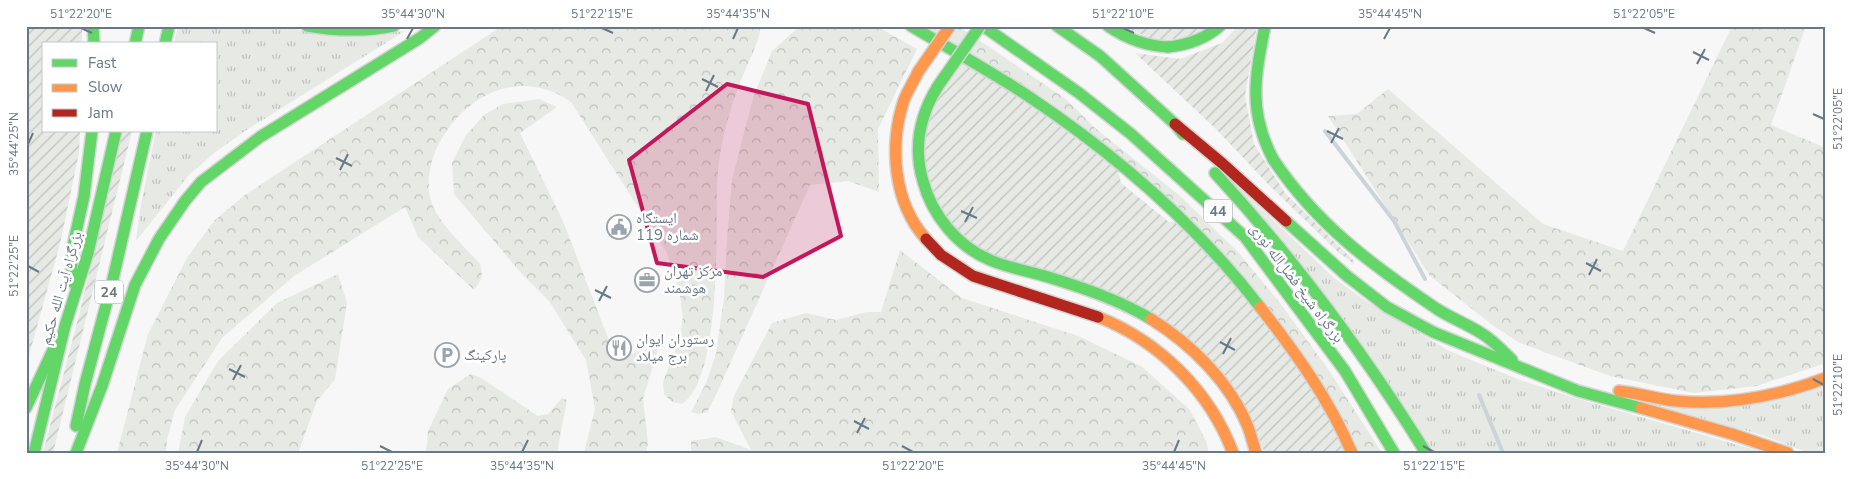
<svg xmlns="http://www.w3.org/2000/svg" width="1852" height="479" viewBox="0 0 1852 479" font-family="'Nunito Sans','Noto Naskh Arabic',sans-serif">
<defs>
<pattern id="grass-tufts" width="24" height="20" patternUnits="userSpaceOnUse" patternTransform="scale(1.25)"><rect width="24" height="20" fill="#e6e9e4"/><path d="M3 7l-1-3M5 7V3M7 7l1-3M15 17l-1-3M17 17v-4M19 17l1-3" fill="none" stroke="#bec2be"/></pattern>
<pattern id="forest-crowns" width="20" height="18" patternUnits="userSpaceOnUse" patternTransform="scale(1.25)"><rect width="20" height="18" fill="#e6e9e4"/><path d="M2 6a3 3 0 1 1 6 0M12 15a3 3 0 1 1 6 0" fill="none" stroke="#bec2be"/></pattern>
<pattern id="garden-furrows" width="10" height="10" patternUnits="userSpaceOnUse" patternTransform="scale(1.25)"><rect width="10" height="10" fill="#e6e9e4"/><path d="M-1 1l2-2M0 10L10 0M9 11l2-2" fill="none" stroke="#bec2be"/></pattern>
</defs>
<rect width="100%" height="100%" fill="#f7f7f7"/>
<g fill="url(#grass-tufts)">
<polygon points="178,26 285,26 314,33 369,36 405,31 248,129 214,153 189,175 136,241 141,204 156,131 216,131 216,44 174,44"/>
<polygon points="1224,173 1334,278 1366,301 1449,351 1520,380 1575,398 1766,453 1434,453"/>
<polygon points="1826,383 1826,453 1809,453 1762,435 1624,396 1672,404"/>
</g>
<g fill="url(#forest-crowns)">
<path d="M502,26H761C758,46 747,64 740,83C727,117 717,154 717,191C716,235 721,379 682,404L672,402L664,394L663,382L680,338L683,317L679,289L666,251L571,102C518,65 459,97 435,152C429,168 426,188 432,204C440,225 465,247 480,264C484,275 481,281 474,290L418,237L405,207L294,276L222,338L175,410L167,439L166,453H117L148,334L187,258L214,221L245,195Z"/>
<polygon points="800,26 876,26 917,49 878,129 879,192 848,181 810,185 715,397 707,412 698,414 691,412 706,383 716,354 724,298 727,240 732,180 753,98 772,51"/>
<polygon points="925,26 958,26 1066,99 1095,128 1179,195 1238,252 1280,303 1328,369 1382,453 1358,453 1204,233 1151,181 1047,100"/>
<polygon points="1732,26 1806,26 1771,125 1826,148 1826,363 1757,386 1694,393 1610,376 1520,343 1495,327 1430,276 1328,116 1357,114 1388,89 1543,224 1623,251"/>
<polygon points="539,99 557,107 520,133 563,221 616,359 659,345 643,399 648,443 646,453 584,453 595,409 586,360 549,301 522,274 454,194 452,163 466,135 484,115 503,104"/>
<polygon points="900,250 962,298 1078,336 1141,366 1190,410 1206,441 1209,453 691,453 691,441 716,437 751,450 731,411 734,396 772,323 806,313 836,320 867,312 881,312"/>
<polygon points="338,274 347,303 335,379 317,401 298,453 178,453 185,417 218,361 277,303"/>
<polygon points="471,374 481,378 538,416 548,414 562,398 567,400 557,453 426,453 428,431 448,389"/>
</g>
<g fill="url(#garden-furrows)">
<polygon points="26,26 82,26 82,44 44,44 44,131 80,131 79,153 60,244 26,366"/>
<polygon points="1120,26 1211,26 1188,37 1158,41"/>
<polygon points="1238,26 1257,26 1245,96 1254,144 1285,193 1354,261 1354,264 1339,253 1269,185 1216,129 1135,53 1180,59 1222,43"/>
<path d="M961,62L1023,99L1118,170L1121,183L1169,222H1177L1227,274L1314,387L1347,453H1265L1257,436L1193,344L992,254C985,251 977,248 972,243C936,214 914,164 929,119C936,98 949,80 961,62Z"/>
<polygon points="123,131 132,131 53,453 43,453 79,315"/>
</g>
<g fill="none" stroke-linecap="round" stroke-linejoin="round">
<g stroke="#cdd4d8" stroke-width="4">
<polyline points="1325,131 1394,221 1425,279"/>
<polyline points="1479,395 1503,453"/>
</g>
<defs>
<g id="fast">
<polyline points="93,26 94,44"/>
<path d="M307,26C336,31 365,32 394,26"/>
<path d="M911,26C950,49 990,71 1028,96C1115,154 1196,224 1260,307"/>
<polyline points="983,26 1079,93 1131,134 1245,237 1345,371 1394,453"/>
<polyline points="1057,26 1100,56 1175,124 1183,134"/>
<path d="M1108,26C1127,39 1145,46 1168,47"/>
<path d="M1265,26C1255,77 1248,111 1273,159"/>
<polyline points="135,44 139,26"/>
<polyline points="165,44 169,26"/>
<path d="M1168,47C1188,45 1205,39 1220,26"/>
<path d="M938,86C920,115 913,147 923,181C932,215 957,246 990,260C1008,268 1029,271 1048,277C1084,288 1119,300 1151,319"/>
<path d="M1273,159C1317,225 1372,265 1437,309C1451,318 1467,324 1481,333C1493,340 1502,350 1512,360"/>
<path d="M1215,173C1295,260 1364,353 1426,453"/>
<polyline points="1286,221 1347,276 1387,307 1433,332 1578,391 1641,408"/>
<polyline points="71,282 73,246 84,196 92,131"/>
<polyline points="26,408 53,350"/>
<polyline points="76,426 85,384 113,279 147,131"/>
<polyline points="34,453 65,326 88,253 116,131"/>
<polyline points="76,453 102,386 135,285 159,239 185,201 201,182 260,137 420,38 435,26"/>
</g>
<g id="slow">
<path d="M918,72C914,81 908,90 904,100C889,145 893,202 926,239"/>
<path d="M1260,307C1296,353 1329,399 1352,453"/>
<path d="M1098,317C1159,341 1210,391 1233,453"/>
<path d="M1151,319C1191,344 1230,382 1248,427C1251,435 1253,444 1256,453"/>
<path d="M1619,391C1638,393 1657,399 1676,401C1727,406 1778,396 1826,378"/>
<polyline points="1641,408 1732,434 1788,453"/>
</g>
<g id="jam">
<polyline points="1175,124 1223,164 1286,221"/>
<polyline points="926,239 941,255 973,276 1098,317"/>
</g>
</defs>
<use href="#fast" stroke="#d4d5d6" stroke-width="14"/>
<use href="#slow" stroke="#d4d5d6" stroke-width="14"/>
<use href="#jam" stroke="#d4d5d6" stroke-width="14"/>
<use href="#fast" stroke="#63d668" stroke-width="11"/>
<use href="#slow" stroke="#ff974d" stroke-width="11"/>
<use href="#jam" stroke="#b3261e" stroke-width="11"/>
<defs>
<polyline id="fast-bridge" points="938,86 980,26"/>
<polyline id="slow-bridge" points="918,72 950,26"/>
</defs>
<use href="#fast-bridge" stroke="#d4d5d6" stroke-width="14" stroke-linecap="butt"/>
<use href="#slow-bridge" stroke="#d4d5d6" stroke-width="14" stroke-linecap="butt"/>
<use href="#fast-bridge" stroke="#63d668" stroke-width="11"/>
<use href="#slow-bridge" stroke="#ff974d" stroke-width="11"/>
</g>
<path fill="#c2185b" fill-opacity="0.2" stroke="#c2185b" stroke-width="4" stroke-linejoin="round" d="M727,84L808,104L841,236L763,277L657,263L629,160Z"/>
<path fill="none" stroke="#697885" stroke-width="2" d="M81,28L92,33M602,28L613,33M1123,28L1134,33M1644,28L1655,33M407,39L413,28M733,39L738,28M1384,39L1390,28M1693,52L1709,60M1697,64L1705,49M702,79L718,87M706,91L714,75M1813,114L1824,119M1327,131L1343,139M1331,143L1339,128M28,144L33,133M336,158L352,166M340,170L348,154M961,211L977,218M965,222L973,207M1586,263L1601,271M28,266L39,272M1589,275L1597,259M595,290L611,298M599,301L607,286M1220,342L1235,350M1223,354L1231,338M229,369L245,377M1813,379L1824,385M233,380L241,365M854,421L869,429M857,433L865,418M380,446L392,452M902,446L913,452M1423,446L1434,452M197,452L202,440M522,452L528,440M1174,452L1179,440"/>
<defs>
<symbol id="civic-ring" viewBox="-11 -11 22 22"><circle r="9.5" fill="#fff" stroke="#9ba4ad" stroke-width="1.5"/><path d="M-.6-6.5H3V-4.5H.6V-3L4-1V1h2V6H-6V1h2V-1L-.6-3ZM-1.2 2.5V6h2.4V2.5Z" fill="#9ba4ad"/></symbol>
<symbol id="office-ring" viewBox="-11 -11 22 22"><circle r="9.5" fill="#fff" stroke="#9ba4ad" stroke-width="1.5"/><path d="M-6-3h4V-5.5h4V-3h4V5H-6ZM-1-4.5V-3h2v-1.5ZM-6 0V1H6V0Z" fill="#9ba4ad"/></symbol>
<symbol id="restaurant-ring" viewBox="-11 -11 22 22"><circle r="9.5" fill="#fff" stroke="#9ba4ad" stroke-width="1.5"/><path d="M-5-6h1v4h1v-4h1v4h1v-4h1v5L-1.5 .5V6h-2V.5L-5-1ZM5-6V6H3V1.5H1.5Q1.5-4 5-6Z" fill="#9ba4ad"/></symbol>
<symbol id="parking-ring" viewBox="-11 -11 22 22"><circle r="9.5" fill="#fff" stroke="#9ba4ad" stroke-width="1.5"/><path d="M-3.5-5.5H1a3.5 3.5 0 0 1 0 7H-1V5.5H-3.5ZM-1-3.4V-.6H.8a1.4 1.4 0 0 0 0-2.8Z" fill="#9ba4ad"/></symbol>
</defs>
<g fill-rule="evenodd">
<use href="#civic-ring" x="605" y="213" width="28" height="28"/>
<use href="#office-ring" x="633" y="266" width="28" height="28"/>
<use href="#restaurant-ring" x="605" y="334" width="28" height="28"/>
<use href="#parking-ring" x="433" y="341" width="28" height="28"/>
</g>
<g text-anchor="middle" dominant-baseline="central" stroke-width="5" stroke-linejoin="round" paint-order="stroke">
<g fill="#fff" stroke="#96a0aa" stroke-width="1">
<rect x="1204" y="199.5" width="28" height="23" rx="4"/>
<rect x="95" y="280.5" width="28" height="23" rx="4"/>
</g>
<g font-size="14" font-weight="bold" fill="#697885">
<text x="1218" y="211">44</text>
<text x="109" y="292">24</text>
</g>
<g font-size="15" fill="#697885" stroke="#fff" text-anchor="start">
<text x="636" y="218">ایستگاه<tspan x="636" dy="17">شماره 119</tspan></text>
<text x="664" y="271">مرکز تهران<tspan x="664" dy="17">هوشمند</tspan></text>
<text x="636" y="339">رستوران ایوان<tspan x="636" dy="17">برج میلاد</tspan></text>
<text x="464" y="355">پارکینگ</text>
</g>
<g font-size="15" fill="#697885" stroke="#fff">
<text transform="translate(1297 283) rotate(53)">بزرگراه شیخ فضل‌الله نوری</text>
<text transform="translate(61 288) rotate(-74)">بزرگراه آیت الله حکیم</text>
</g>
</g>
<rect width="1852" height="479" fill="none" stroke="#ffffff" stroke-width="55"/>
<rect x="42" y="42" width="175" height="90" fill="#ffffff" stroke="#c3c9ce"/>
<rect x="52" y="59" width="25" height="8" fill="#63d668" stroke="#c3c9ce"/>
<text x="88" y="68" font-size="15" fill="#697885">Fast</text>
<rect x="52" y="84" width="25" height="8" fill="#ff974d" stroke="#c3c9ce"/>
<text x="88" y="92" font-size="15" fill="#697885">Slow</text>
<rect x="52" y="109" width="25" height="8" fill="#b3261e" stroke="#c3c9ce"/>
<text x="88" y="118" font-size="15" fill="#697885">Jam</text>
<rect x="28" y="28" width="1796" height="424" fill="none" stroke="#697885" stroke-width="2"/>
<g font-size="12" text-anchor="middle" fill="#697885">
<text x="81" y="18">51°22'20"E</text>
<text x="413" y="18">35°44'30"N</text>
<text x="602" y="18">51°22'15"E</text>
<text x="738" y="18">35°44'35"N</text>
<text x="1123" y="18">51°22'10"E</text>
<text x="1390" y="18">35°44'45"N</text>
<text x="1644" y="18">51°22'05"E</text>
<text transform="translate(1838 119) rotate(-90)" y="4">51°22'05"E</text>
<text transform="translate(14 144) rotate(-90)" y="4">35°44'25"N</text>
<text transform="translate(14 266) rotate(-90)" y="4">51°22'25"E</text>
<text transform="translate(1838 385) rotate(-90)" y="4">51°22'10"E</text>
<text x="197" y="470">35°44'30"N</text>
<text x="392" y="470">51°22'25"E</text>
<text x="522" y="470">35°44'35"N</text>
<text x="913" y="470">51°22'20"E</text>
<text x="1174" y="470">35°44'45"N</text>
<text x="1434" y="470">51°22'15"E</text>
</g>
</svg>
